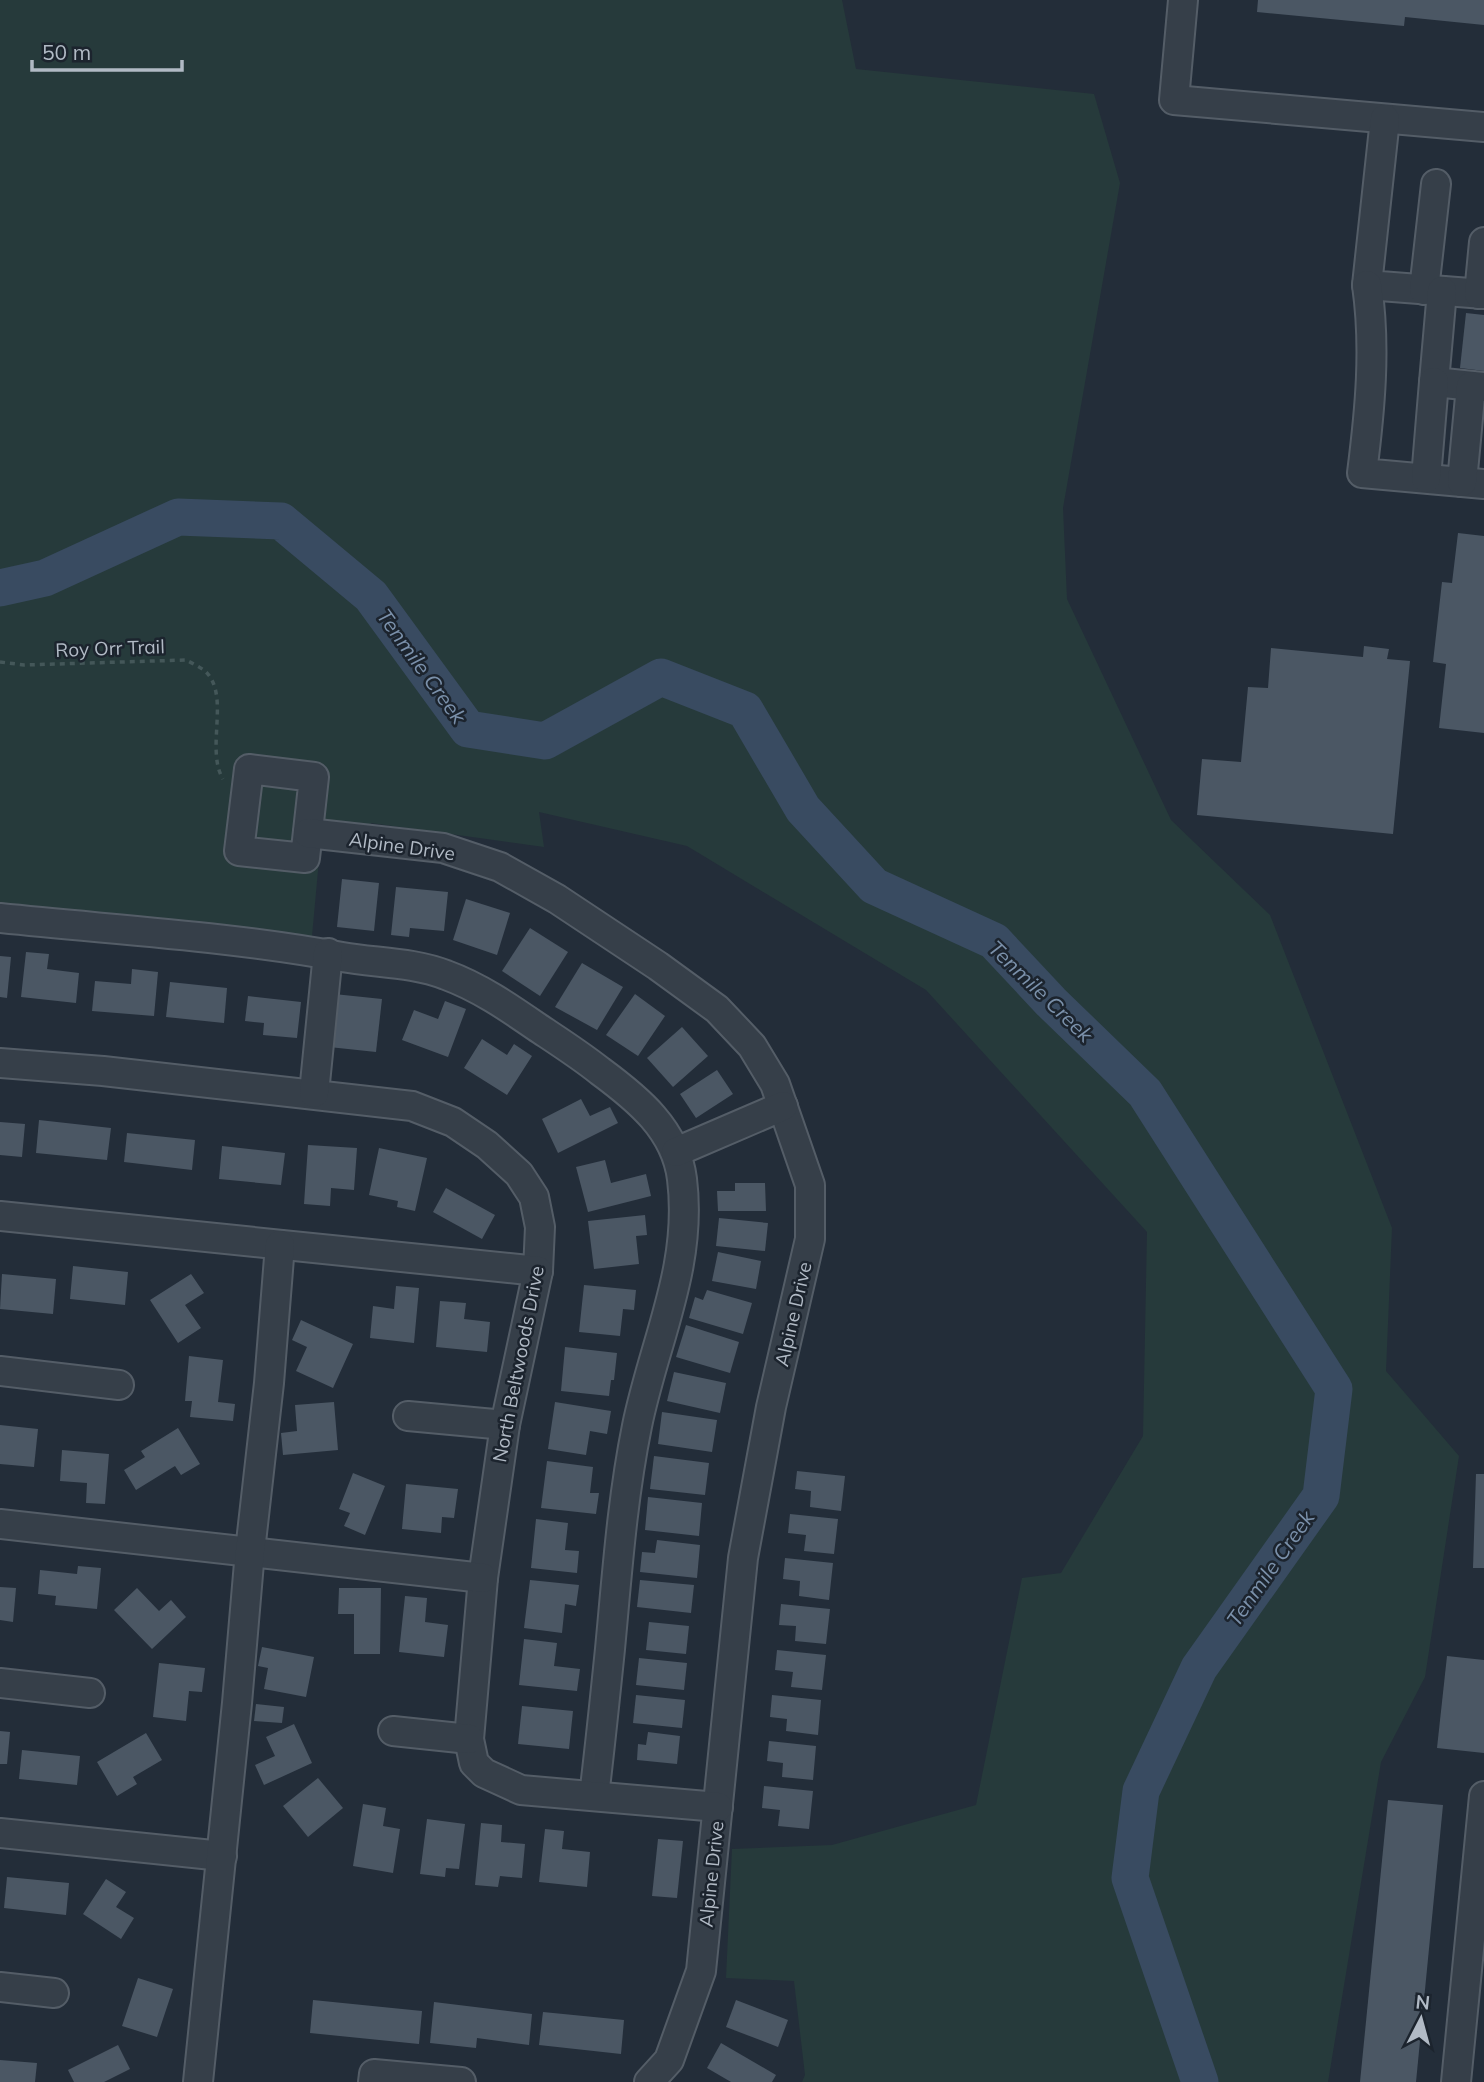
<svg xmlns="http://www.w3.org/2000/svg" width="1484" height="2082" viewBox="0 0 1484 2082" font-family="Mulish,sans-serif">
<rect width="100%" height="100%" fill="#232d39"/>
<polygon fill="#263a3b" points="0,0 842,0 856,69 1094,94 1120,183 1063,508 1067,599 1171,820 1270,915 1392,1228 1386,1371 1459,1456 1425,1677 1381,1762 1328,2082 802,2082 805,2075 794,1981 726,1978 732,1849 832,1845 976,1805 1022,1578 1061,1573 1143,1436 1147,1232 926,990 687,846 539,812 544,847 371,823 368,853 320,849 312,936 0,908"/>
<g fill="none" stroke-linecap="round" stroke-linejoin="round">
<polyline stroke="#394b61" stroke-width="37" points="0,588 45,578 178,517 281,521 371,596 468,729 545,741 661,677 745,710 803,809 874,886 994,941 1051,1002 1145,1093 1334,1389 1321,1496 1199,1668 1141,1791 1130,1878 1200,2082"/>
</g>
<g fill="#4b5764">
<polygon points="1258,0 1484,0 1484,25 1405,17 1404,26 1257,12"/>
<polygon points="1466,313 1484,315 1484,371 1460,368"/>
<polygon points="1458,533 1484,536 1484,733 1439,728 1446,664 1433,662 1442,582 1452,583"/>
<polygon points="1364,646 1389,649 1387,659 1410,661 1393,834 1197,815 1202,759 1241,762 1248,687 1268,688 1271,648 1363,657"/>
<polygon points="342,879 379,883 374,931 337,927"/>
<polygon points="396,887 448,892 444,931 410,928 409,937 391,935"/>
<polygon points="466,899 510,913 497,955 453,940"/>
<polygon points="530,928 568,952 540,996 502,971"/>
<polygon points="26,952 49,954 47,969 79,973 76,1003 21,997"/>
<polygon points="0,956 11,957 7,998 0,997"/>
<polygon points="582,963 623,987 597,1030 555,1007"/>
<polygon points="132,969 158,972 154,1016 92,1011 95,981 131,984"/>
<polygon points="170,982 227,988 224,1023 166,1017"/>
<polygon points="334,994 382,999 376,1052 329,1047"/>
<polygon points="635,994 665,1016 638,1056 606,1035"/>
<polygon points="248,996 301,1002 297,1038 263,1035 264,1023 245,1021"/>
<polygon points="445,1001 466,1009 448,1057 402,1040 414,1010 438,1019"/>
<polygon points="682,1027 708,1056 673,1087 647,1058"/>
<polygon points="482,1039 507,1055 514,1044 532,1056 507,1095 464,1068"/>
<polygon points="717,1070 733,1094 696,1118 680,1094"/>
<polygon points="581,1099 590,1116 610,1107 618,1123 558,1153 542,1119"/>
<polygon points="39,1120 111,1128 107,1160 36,1153"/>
<polygon points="0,1122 25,1124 22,1157 0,1155"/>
<polygon points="127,1133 195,1140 192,1170 124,1162"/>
<polygon points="308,1145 357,1148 354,1190 331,1188 330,1206 304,1204"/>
<polygon points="222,1146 285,1153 281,1185 219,1179"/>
<polygon points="379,1148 427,1158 415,1211 397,1207 398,1201 369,1195"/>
<polygon points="605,1160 611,1183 646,1174 651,1196 588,1212 576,1167"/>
<polygon points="735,1183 765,1183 766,1211 718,1211 717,1191 735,1191"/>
<polygon points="446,1188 495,1215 482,1239 433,1212"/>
<polygon points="645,1215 647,1235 636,1236 639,1264 594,1269 588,1221"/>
<polygon points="719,1218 768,1223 765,1251 716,1246"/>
<polygon points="718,1252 761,1261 756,1289 712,1281"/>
<polygon points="73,1266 128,1272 125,1305 70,1299"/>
<polygon points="2,1274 56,1279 53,1314 0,1309"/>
<polygon points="191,1274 204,1293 185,1305 201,1328 178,1343 150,1300"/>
<polygon points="584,1285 636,1290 634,1310 623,1309 620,1336 579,1332"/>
<polygon points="396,1286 419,1288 414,1343 370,1338 373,1306 394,1309"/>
<polygon points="707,1290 752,1303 743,1334 689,1318 695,1297 703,1300"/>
<polygon points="440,1301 466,1303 464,1319 490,1322 487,1352 436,1347"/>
<polygon points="301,1320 353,1344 333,1388 296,1371 307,1347 292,1340"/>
<polygon points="686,1325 739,1342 730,1373 676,1357"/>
<polygon points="565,1347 617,1353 614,1380 611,1380 609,1396 561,1391"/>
<polygon points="189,1356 223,1360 218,1402 235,1404 233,1421 190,1417 192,1401 185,1401"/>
<polygon points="674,1372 726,1383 720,1413 667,1401"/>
<polygon points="334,1402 338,1450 283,1455 281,1433 297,1431 295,1405"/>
<polygon points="555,1402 611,1411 607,1434 590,1431 586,1455 548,1449"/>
<polygon points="662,1412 717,1420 712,1452 658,1444"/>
<polygon points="0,1425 38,1429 34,1467 0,1464"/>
<polygon points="178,1428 200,1464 181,1475 175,1466 136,1490 124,1470 145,1457 141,1451"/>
<polygon points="62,1450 109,1454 105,1504 86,1503 87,1483 60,1481"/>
<polygon points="654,1456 709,1463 705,1495 650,1489"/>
<polygon points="547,1461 593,1467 590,1493 599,1493 596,1514 541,1508"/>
<polygon points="797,1471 845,1476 841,1511 810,1507 811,1491 795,1489"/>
<polygon points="353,1473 385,1486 365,1535 344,1526 350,1513 339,1509"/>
<polygon points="1476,1474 1484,1474 1484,1568 1473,1568"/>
<polygon points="406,1484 458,1489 454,1518 442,1517 441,1533 402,1529"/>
<polygon points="648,1497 702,1503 699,1536 645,1530"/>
<polygon points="790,1514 838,1519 834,1554 804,1551 806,1535 788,1533"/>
<polygon points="536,1519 568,1523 565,1550 579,1551 577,1573 531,1568"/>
<polygon points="657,1540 700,1545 697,1578 640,1572 642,1552 655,1553"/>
<polygon points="785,1558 833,1563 829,1600 799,1596 800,1581 783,1579"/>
<polygon points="78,1566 101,1568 97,1609 55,1605 56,1596 38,1594 40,1570 77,1574"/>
<polygon points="530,1580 579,1585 576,1606 565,1604 562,1633 524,1628"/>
<polygon points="640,1580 694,1585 691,1613 637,1607"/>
<polygon points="0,1587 16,1588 13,1622 0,1620"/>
<polygon points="137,1588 159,1611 171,1600 186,1617 152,1649 114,1610"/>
<polygon points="339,1588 381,1588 380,1654 354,1654 354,1614 338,1614"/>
<polygon points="405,1596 427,1598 425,1622 448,1625 444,1657 399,1652"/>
<polygon points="781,1604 830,1609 826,1644 795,1641 796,1626 779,1625"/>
<polygon points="649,1622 689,1626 686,1654 646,1650"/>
<polygon points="524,1639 557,1643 554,1666 580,1669 577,1691 519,1685"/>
<polygon points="262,1647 314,1657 306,1697 264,1689 268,1668 258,1666"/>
<polygon points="777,1650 826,1655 822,1690 791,1687 793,1672 775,1670"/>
<polygon points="1447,1656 1484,1660 1484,1753 1437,1748"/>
<polygon points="639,1658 687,1663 684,1690 636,1685"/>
<polygon points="159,1663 205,1668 202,1692 189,1691 186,1721 153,1717"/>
<polygon points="636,1695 685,1700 682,1728 633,1723"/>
<polygon points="772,1695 821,1700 818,1735 786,1731 787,1719 770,1717"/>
<polygon points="256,1704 284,1707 282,1723 254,1721"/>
<polygon points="522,1706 573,1711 569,1749 518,1744"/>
<polygon points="294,1724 312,1763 264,1785 255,1765 275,1756 266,1737"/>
<polygon points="0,1731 10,1732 7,1764 0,1764"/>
<polygon points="648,1732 680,1736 677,1764 637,1760 638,1744 646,1745"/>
<polygon points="146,1733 162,1760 133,1777 137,1784 117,1796 97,1762"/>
<polygon points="769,1741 816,1746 813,1780 782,1777 783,1763 767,1761"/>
<polygon points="22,1750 80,1756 77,1785 19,1779"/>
<polygon points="318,1778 343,1808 308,1837 283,1806"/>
<polygon points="764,1786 813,1791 809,1829 778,1826 780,1810 762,1808"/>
<polygon points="1388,1800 1443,1805 1416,2082 1360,2082"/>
<polygon points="363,1804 386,1808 383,1826 400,1829 393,1873 353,1866"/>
<polygon points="427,1819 465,1824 459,1869 446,1868 445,1877 420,1874"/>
<polygon points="481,1823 502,1825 501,1842 525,1844 522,1878 500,1876 498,1887 475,1885"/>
<polygon points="545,1829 564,1831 562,1849 590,1852 587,1887 539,1882"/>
<polygon points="658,1839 683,1841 677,1898 652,1896"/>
<polygon points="7,1877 69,1883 66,1915 4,1908"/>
<polygon points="106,1879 126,1892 116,1907 134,1918 121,1939 83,1914"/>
<polygon points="138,1978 173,1989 157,2037 122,2026"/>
<polygon points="313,2000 422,2011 419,2044 310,2033"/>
<polygon points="736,2000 788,2020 778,2047 726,2027"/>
<polygon points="434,2002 532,2014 529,2045 477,2038 476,2048 430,2043"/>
<polygon points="543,2012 624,2020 621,2054 539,2045"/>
<polygon points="721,2043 776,2075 772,2082 731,2082 707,2068"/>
<polygon points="118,2045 130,2069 104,2082 74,2082 68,2070"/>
<polygon points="0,2060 37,2063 35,2082 0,2082"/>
</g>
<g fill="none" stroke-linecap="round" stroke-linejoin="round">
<defs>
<g id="minor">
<polyline points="1183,0 1174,100 1484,127"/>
<polyline points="1385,119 1367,285 1484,294"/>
<path d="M1367,285C1376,348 1370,410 1362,473L1484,484"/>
<polyline points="1424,290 1436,184"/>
<polyline points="1442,291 1434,382 1484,387"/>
<polyline points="1479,294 1484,242"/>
<polyline points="1426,478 1434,382"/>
<polyline points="1462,482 1471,386"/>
<polygon points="249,769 314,777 305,858 239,851"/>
<polyline points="308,833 443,848 500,867 557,899 658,966 717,1009 752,1046 775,1084 810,1185 810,1239 771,1407 743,1558 701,1971 669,2060 649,2082"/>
<path d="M0,918C114,930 229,936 342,957C376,963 413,962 446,975C479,987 508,1007 537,1027C558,1041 580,1055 600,1071C638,1099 676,1130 682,1179C693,1267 654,1342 637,1426C622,1500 617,1575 610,1649C605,1698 600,1747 594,1796"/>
<polyline points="0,1063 103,1071 412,1106 453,1122 487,1145 519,1174 534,1197 540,1227 538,1271 505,1425 483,1578 469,1739 474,1763 484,1773 521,1790 718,1807"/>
<polyline points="314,1093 328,953"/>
<polyline points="676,1152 783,1106"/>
<polyline points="0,1216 538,1271"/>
<polyline points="0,1371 119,1385"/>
<polyline points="408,1416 505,1425"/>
<polyline points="0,1524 483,1578"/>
<polyline points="0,1683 90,1693"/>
<polyline points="393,1731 469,1739"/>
<polyline points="0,1833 222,1856"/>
<polyline points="0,1987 54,1993"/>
<polyline points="198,2082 237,1703 250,1551 269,1383 280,1245"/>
<polyline points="373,2082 374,2074 461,2082"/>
<polyline points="1456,2082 1484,1796"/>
</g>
</defs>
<use href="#minor" stroke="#545d67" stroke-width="32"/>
<path stroke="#445759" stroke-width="3.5" stroke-dasharray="5 5" stroke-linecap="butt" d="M0,662L24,665L186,660C192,663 200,667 205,671C231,695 205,749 223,779"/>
<use href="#minor" stroke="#363f49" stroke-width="28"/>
</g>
<g text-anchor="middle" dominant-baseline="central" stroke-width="5" stroke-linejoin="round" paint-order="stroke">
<g font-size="19" fill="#b1bac5" stroke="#1c242e">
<text transform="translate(110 648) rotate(-2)">Roy Orr Trail</text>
<text transform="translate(402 846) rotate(8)">Alpine Drive</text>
<text transform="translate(793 1314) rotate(-77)">Alpine Drive</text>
<text transform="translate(518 1364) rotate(-79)">North Beltwoods Drive</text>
<text transform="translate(711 1874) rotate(-84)">Alpine Drive</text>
</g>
<g font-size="21" font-style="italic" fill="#7b91ab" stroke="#1c242e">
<text transform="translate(422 666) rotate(54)">Tenmile Creek</text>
<text transform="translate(1041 991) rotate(44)">Tenmile Creek</text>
<text transform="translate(1270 1568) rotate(-55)">Tenmile Creek</text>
</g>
</g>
<g transform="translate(1421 2019) rotate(6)" stroke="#1c242e" stroke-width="5" paint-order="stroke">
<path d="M0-5L12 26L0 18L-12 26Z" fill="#b1bac5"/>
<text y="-10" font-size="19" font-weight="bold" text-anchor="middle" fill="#b1bac5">N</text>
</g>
<path d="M32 60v10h150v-10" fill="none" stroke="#b1bac5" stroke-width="3.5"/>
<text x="42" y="60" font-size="21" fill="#b1bac5" stroke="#1c242e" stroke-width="5" paint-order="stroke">50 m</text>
</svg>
